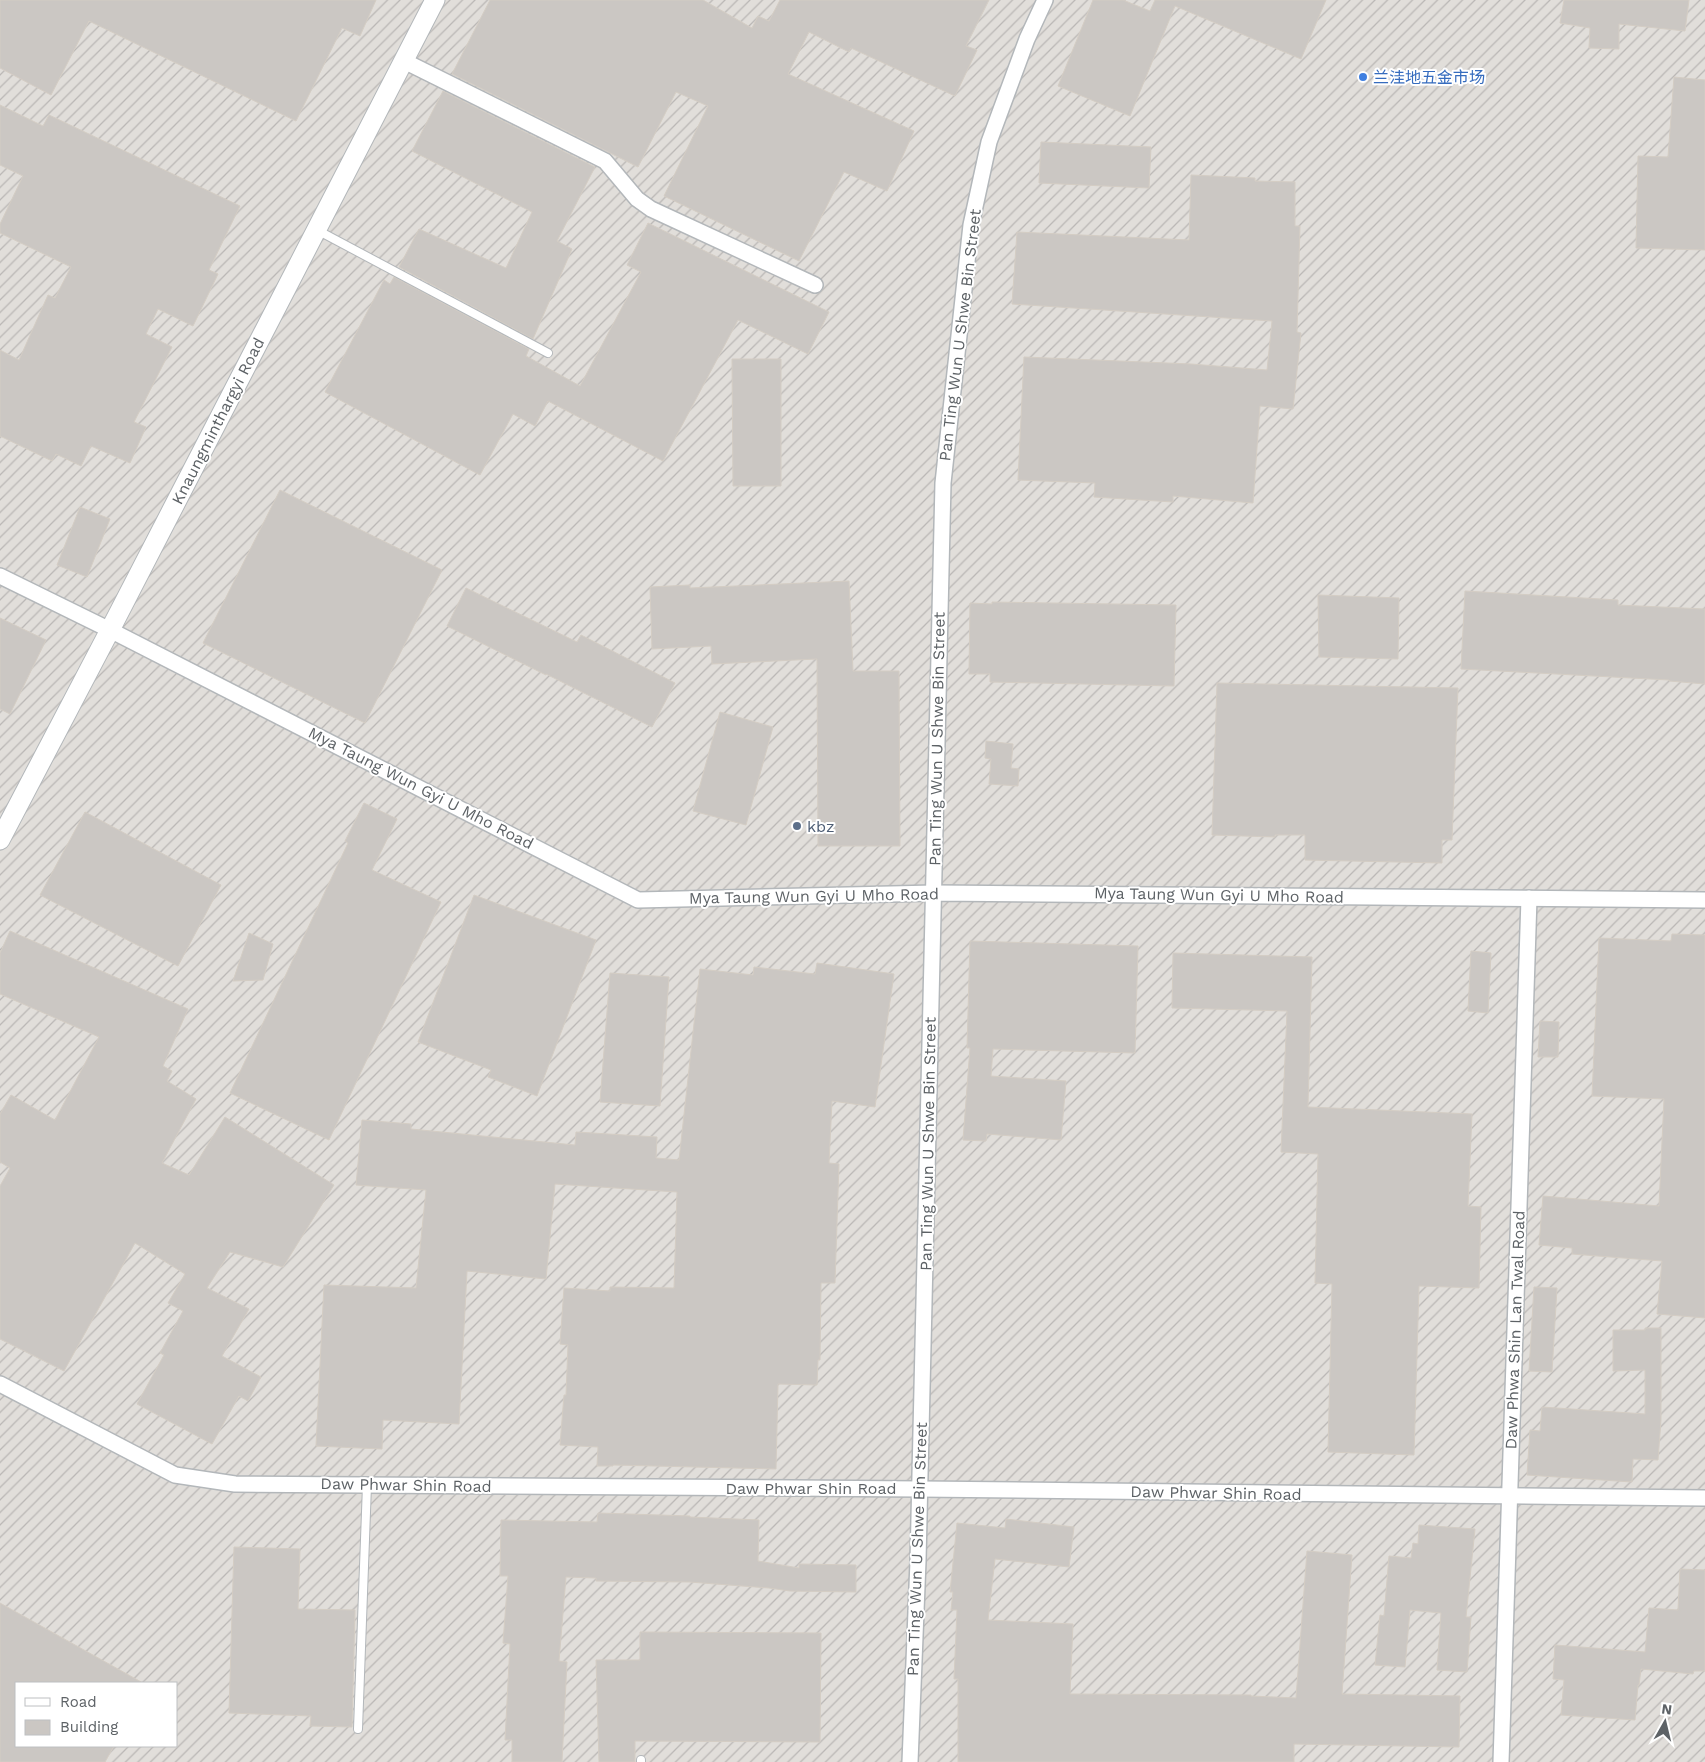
<svg xmlns="http://www.w3.org/2000/svg" width="1705" height="1762" viewBox="0 0 1705 1762" font-family="'Work Sans','Noto Sans SC',sans-serif">
<defs>
<pattern id="industrial-furrows" width="10" height="10" patternUnits="userSpaceOnUse" patternTransform="scale(1.25)"><rect width="10" height="10" fill="#e1deda"/><path d="M-1 1l2-2M0 10L10 0M9 11l2-2" fill="none" stroke="#bab7b5"/></pattern>
</defs>
<rect width="100%" height="100%" fill="#f0ece6"/>
<path fill="url(#industrial-furrows)" fill-rule="evenodd" d="M0,0H1705V1762H0ZM16,1683H176V1746H16Z"/>
<g fill="#cbc7c3" stroke="#d4cdc4">
<polygon points="0,0 376,0 360,36 342,28 296,121 89,21 51,95 0,68"/>
<polygon points="490,0 703,0 752,28 758,16 769,21 780,0 989,0 966,46 977,50 955,96 851,48 849,52 809,32 788,74 914,131 887,191 844,172 799,261 664,196 708,106 676,92 638,167 452,74"/>
<polygon points="1093,0 1123,0 1150,11 1155,0 1326,0 1301,59 1175,6 1130,116 1058,86"/>
<polygon points="1564,0 1689,0 1685,31 1619,24 1619,49 1589,48 1590,28 1560,23"/>
<polygon points="1674,77 1705,80 1705,250 1636,248 1638,156 1668,157"/>
<polygon points="443,91 595,167 557,241 572,249 533,339 399,267 419,229 506,268 532,212 412,151"/>
<polygon points="0,105 43,126 49,115 240,206 209,270 218,274 193,326 158,309 146,334 172,347 134,422 146,427 130,463 91,446 81,466 56,454 52,461 0,436 0,350 19,360 48,295 55,298 71,267 0,233 0,224 23,176 0,165"/>
<polygon points="1041,142 1151,147 1149,188 1039,183"/>
<polygon points="1191,175 1255,178 1255,181 1295,182 1295,226 1300,226 1297,332 1301,333 1293,409 1260,406 1253,503 1173,496 1173,502 1094,497 1095,483 1018,480 1024,357 1191,364 1267,370 1272,321 1012,304 1017,232 1189,240"/>
<polygon points="648,223 829,312 808,354 738,320 663,461 548,401 535,426 513,414 480,475 325,392 384,280 390,284 394,277 529,349 526,356 580,386 641,272 627,265"/>
<polygon points="732,359 781,359 781,486 733,486"/>
<polygon points="280,490 442,570 365,723 203,643"/>
<polygon points="80,507 110,519 87,577 57,565"/>
<polygon points="849,581 853,671 899,671 900,846 818,846 817,659 712,664 711,646 652,649 650,587 690,585 690,588"/>
<polygon points="466,588 577,642 581,635 675,683 652,727 546,674 546,675 447,626"/>
<polygon points="1465,591 1618,600 1618,605 1705,609 1705,684 1669,681 1669,680 1461,669"/>
<polygon points="1318,595 1399,598 1398,659 1319,657"/>
<polygon points="992,602 1176,605 1174,686 990,682 990,674 969,674 970,603 992,604"/>
<polygon points="0,618 46,640 10,714 0,709"/>
<polygon points="1217,683 1458,688 1452,840 1442,840 1442,863 1305,860 1305,835 1275,835 1275,837 1212,835"/>
<polygon points="720,712 773,727 746,825 693,811"/>
<polygon points="986,741 1013,744 1011,768 1019,769 1018,786 989,784 991,759 985,758"/>
<polygon points="364,803 397,819 372,870 441,902 329,1140 230,1093 348,843 345,841"/>
<polygon points="85,812 221,885 178,966 40,895"/>
<polygon points="474,895 596,940 537,1096 488,1077 491,1070 418,1042"/>
<polygon points="10,931 188,1009 163,1066 172,1071 167,1081 196,1099 162,1163 189,1175 225,1117 334,1185 283,1267 230,1252 207,1288 249,1309 222,1356 261,1377 248,1401 239,1396 212,1444 137,1404 164,1355 160,1353 183,1311 168,1303 185,1274 135,1243 64,1371 0,1339 0,1186 10,1168 0,1162 0,1114 11,1095 55,1120 99,1037 0,994 0,953"/>
<polygon points="249,933 273,944 263,980 233,981"/>
<polygon points="1672,934 1705,935 1705,1318 1657,1314 1662,1261 1572,1254 1572,1248 1539,1245 1543,1196 1659,1206 1664,1099 1592,1096 1599,938 1671,941"/>
<polygon points="970,941 1138,946 1135,1053 993,1049 991,1076 1066,1081 1061,1140 987,1134 986,1141 963,1140 970,1048 967,1048"/>
<polygon points="1471,951 1491,953 1488,1013 1468,1011"/>
<polygon points="1173,953 1312,957 1308,1107 1472,1114 1468,1206 1481,1207 1479,1288 1419,1286 1414,1455 1328,1452 1332,1284 1315,1283 1318,1154 1281,1152 1287,1011 1172,1008"/>
<polygon points="817,963 894,974 875,1107 832,1101 829,1163 839,1164 835,1283 821,1283 820,1360 818,1360 817,1385 778,1384 776,1469 613,1465 613,1466 597,1466 598,1447 560,1445 564,1395 566,1395 568,1345 560,1344 564,1288 610,1291 610,1287 674,1288 677,1192 555,1184 546,1279 467,1271 459,1424 383,1420 382,1449 316,1446 324,1285 416,1288 426,1190 356,1185 362,1120 411,1124 411,1129 575,1145 576,1132 657,1137 656,1158 679,1160 700,969 753,975 754,967 815,974"/>
<polygon points="610,973 669,977 660,1106 600,1102"/>
<polygon points="1540,1021 1559,1022 1558,1057 1538,1057"/>
<polygon points="1534,1287 1557,1288 1552,1372 1529,1371"/>
<polygon points="1645,1328 1661,1328 1661,1420 1658,1460 1633,1459 1632,1482 1527,1475 1530,1430 1540,1431 1542,1407 1645,1414 1645,1370 1613,1371 1613,1330 1645,1330"/>
<polygon points="598,1513 690,1516 690,1517 759,1520 758,1561 799,1568 799,1564 856,1565 856,1592 790,1591 769,1588 689,1582 596,1581 596,1578 566,1577 559,1661 567,1662 562,1762 512,1762 512,1740 505,1740 510,1644 503,1643 508,1576 500,1576 501,1520 597,1522"/>
<polygon points="1006,1519 1074,1527 1069,1567 995,1559 988,1620 1073,1624 1070,1694 1251,1695 1251,1696 1296,1698 1307,1551 1352,1555 1342,1694 1460,1696 1459,1747 1294,1744 1294,1762 958,1762 958,1679 954,1679 957,1610 951,1610 953,1592 950,1592 957,1523 1005,1528"/>
<polygon points="1419,1525 1475,1529 1466,1617 1471,1617 1467,1672 1437,1670 1441,1613 1410,1610 1405,1667 1375,1665 1380,1615 1384,1616 1389,1556 1411,1558 1413,1543 1418,1544"/>
<polygon points="234,1547 300,1549 298,1609 355,1610 352,1727 310,1726 311,1716 229,1713"/>
<polygon points="1680,1569 1705,1570 1705,1671 1694,1671 1693,1674 1641,1669 1639,1685 1638,1685 1635,1720 1561,1715 1564,1680 1553,1679 1555,1645 1645,1652 1649,1608 1678,1610"/>
<polygon points="0,1603 143,1683 16,1683 16,1746 114,1746 105,1762 0,1762"/>
<polygon points="640,1632 821,1633 820,1742 635,1741 635,1762 599,1762 596,1660 640,1660"/>
</g>
<g fill="none" stroke-linecap="round" stroke-linejoin="round">
<defs>
<g id="service">
<polyline points="317,230 548,353"/>
<polyline points="358,1729 367,1485"/>
<polyline points="641,1762 641,1760"/>
</g>
<g id="minor">
<polyline points="404,61 605,161 637,199 651,209 815,285"/>
<polyline points="0,576 110,630 638,900 934,893 1705,900"/>
<polyline points="0,1384 175,1475 235,1484 920,1489 1705,1498"/>
<polyline points="910,1762 918,1561 943,483 971,225 989,142 1027,39 1045,0"/>
<polyline points="1501,1762 1529,898"/>
</g>
<polyline id="tertiary" points="0,840 110,630 435,0"/>
</defs>
<use href="#service" stroke="#b3b7ba" stroke-width="10"/>
<use href="#minor" stroke="#b3b7ba" stroke-width="18"/>
<use href="#tertiary" stroke="#b3b7ba" stroke-width="21"/>
<use href="#service" stroke="#fff" stroke-width="8"/>
<use href="#minor" stroke="#fff" stroke-width="15"/>
<use href="#tertiary" stroke="#fff" stroke-width="19"/>
</g>
<circle fill="#3f7fe0" stroke="#fff" stroke-width="2" cx="1363" cy="77" r="5"/>
<circle fill="#5c6f8a" stroke="#fff" stroke-width="2" cx="797" cy="826" r="5"/>
<g text-anchor="middle" dominant-baseline="central" stroke-width="4" stroke-linejoin="round" paint-order="stroke">
<g font-size="16" fill="#366cbe" stroke="#fff" text-anchor="start">
<text x="1373" y="77">兰洼地五金市场</text>
</g>
<g font-size="16" fill="#5d6266" stroke="#fff">
<text transform="translate(960 335) rotate(-83)">Pan Ting Wun U Shwe Bin Street</text>
<text transform="translate(218 421) rotate(-63)">Knaungminthargyi Road</text>
<text transform="translate(937 739) rotate(-89)">Pan Ting Wun U Shwe Bin Street</text>
<text transform="translate(421 788) rotate(27)">Mya Taung Wun Gyi U Mho Road</text>
<text transform="translate(1219 895) rotate(1)">Mya Taung Wun Gyi U Mho Road</text>
<text transform="translate(814 896) rotate(-1)">Mya Taung Wun Gyi U Mho Road</text>
<text transform="translate(928 1144) rotate(-89)">Pan Ting Wun U Shwe Bin Street</text>
<text transform="translate(1515 1330) rotate(-88)">Daw Phwa Shin Lan Twal Road</text>
<text transform="translate(406 1485) rotate(1)">Daw Phwar Shin Road</text>
<text x="811" y="1488">Daw Phwar Shin Road</text>
<text transform="translate(1216 1493) rotate(1)">Daw Phwar Shin Road</text>
<text transform="translate(917 1549) rotate(-88)">Pan Ting Wun U Shwe Bin Street</text>
</g>
<g font-size="16" fill="#4e5e75" stroke="#fff" text-anchor="start">
<text x="807" y="826">kbz</text>
</g>
</g>
<rect x="15" y="1682" width="162" height="65" fill="#ffffff" stroke="#bec0c2"/>
<rect x="25" y="1698" width="25" height="8" fill="#ffffff" stroke="#bec0c2"/>
<text x="60" y="1707" font-size="15" fill="#5d6266">Road</text>
<rect x="25" y="1720" width="25" height="15" fill="#cbc7c3" stroke="#bec0c2"/>
<text x="60" y="1732" font-size="15" fill="#5d6266">Building</text>
<g transform="translate(1665 1722) rotate(8)" stroke="#ffffff" stroke-width="4" paint-order="stroke">
<path d="M0-4L9 19L0 12L-9 19Z" fill="#5d6266"/>
<text y="-8" font-size="14" font-weight="bold" text-anchor="middle" fill="#5d6266">N</text>
</g>
</svg>
